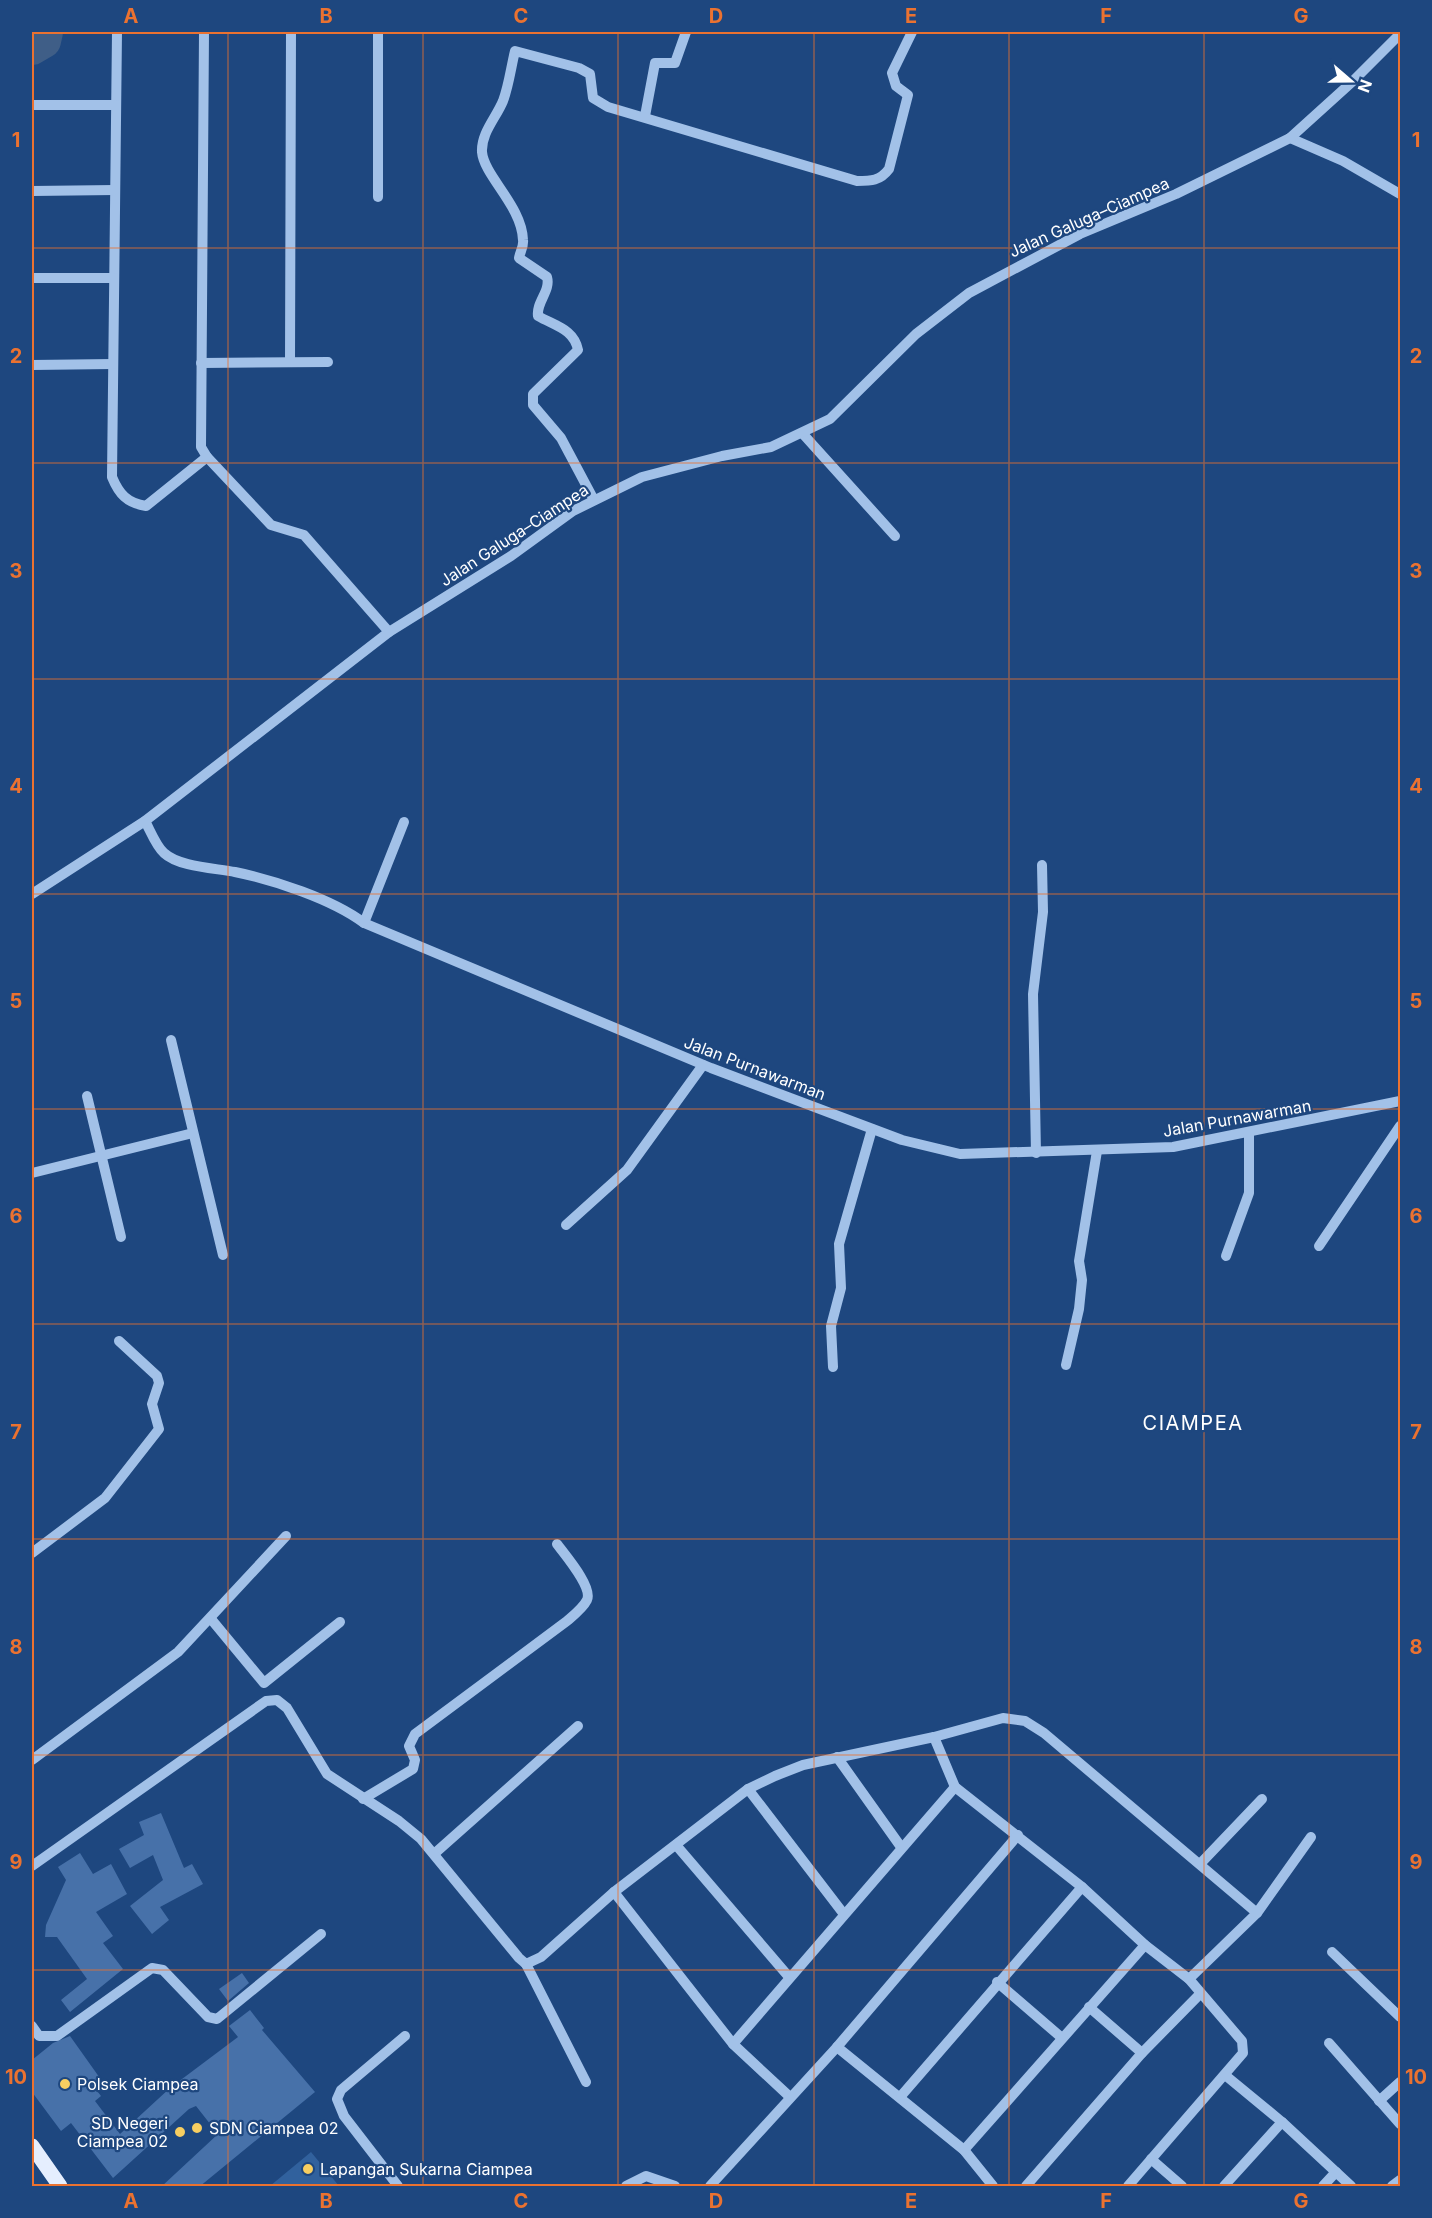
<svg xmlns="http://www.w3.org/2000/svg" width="1432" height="2218" viewBox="0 0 1432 2218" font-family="Inter,sans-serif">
<rect width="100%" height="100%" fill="#1e477f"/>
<polygon fill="#31619d" points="311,2152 339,2186 270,2186"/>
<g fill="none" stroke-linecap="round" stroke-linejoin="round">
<polyline stroke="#3f5e87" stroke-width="34" points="32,48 44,41 46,32"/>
</g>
<g fill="#4771a9">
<polygon points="161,1813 184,1868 192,1864 203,1884 160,1907 169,1920 152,1934 130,1906 163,1880 153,1855 130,1868 119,1849 144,1835 139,1822"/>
<polygon points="80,1853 93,1874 111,1864 127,1894 96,1912 113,1936 103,1943 123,1969 70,2012 61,2000 87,1979 57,1937 45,1937 46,1925 66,1880 58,1867"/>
<polygon points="242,1973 249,1983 228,2001 219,1989"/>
<polygon points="250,2010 264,2028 262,2030 315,2092 199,2187 161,2187 218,2134 196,2106 189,2109 113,2178 71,2123 61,2131 32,2092 32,2060 53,2043 70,2036 102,2081 94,2087 101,2096 95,2101 120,2134 170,2088 238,2037 229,2026"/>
</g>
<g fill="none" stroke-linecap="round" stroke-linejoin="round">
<g stroke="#a2c1e8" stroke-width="10">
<path d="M117,32L112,477C119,494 127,503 146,506L207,457"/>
<polyline points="204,32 201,447 207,457 271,525 304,535 389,632"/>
<polyline points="378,32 378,197"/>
<polyline points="32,105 116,105"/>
<polyline points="645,116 655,63 675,63 686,32"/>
<polyline points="1290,138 1343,161 1400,194"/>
<polyline points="32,191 115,190"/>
<polyline points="32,278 114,278"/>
<polyline points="290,362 291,32"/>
<polyline points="201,363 328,362"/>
<polyline points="32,365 113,364"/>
<polyline points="803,434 895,536"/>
<path d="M594,500L561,438L533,405V394L578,350C574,329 555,326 538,316C536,302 551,291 547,277L519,258C520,252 524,246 523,240C522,206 484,176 482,152C481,133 496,118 503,101C509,85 511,67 515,51L579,68L590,74L593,98L608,107L857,181C871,181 880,181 889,169L908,95L896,86L892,73L912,32"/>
<path d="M145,821C150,830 156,846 164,853C179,867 215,868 235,872C274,880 332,899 364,923L711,1068L902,1140L960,1154L1173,1147L1400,1101"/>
<polyline points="32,894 145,821 389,632 511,556 573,511 642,477 722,456 771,447 830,419 916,334 969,293 1080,234 1176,194 1290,138 1353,81 1400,34"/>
<polyline points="364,923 404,822"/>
<polyline points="171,1040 223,1255"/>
<polyline points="87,1096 121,1237"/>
<polyline points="1036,1153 1033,994 1043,912 1042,865"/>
<polyline points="32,1173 193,1133"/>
<polyline points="566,1225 627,1170 703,1065"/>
<polyline points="1319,1246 1400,1126"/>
<polyline points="1226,1256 1249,1193 1249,1133"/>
<polyline points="1066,1365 1079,1309 1082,1280 1079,1261 1097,1151"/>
<polyline points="833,1367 831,1326 841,1288 839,1244 872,1129"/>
<polyline points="32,1553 105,1498 159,1429 152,1404 159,1383 157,1376 119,1341"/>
<polyline points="211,1619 264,1683 340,1622"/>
<polyline points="934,1737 955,1787 1082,1887 1145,1945 1189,1979 1242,2041 1243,2053 1128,2186"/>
<polyline points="837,1757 901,1847"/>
<polyline points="32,1760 178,1652 286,1536"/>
<polyline points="748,1789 843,1913"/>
<path d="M363,1799L413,1769L415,1760L409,1746L415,1734L567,1621C574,1615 583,1608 587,1600C593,1587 565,1555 557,1544"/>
<polyline points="676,1845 789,1977"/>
<polyline points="434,1854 578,1726"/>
<polyline points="1200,1864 1262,1799"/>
<polyline points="32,1866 266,1701 277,1700 287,1708 327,1774 399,1821 421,1839 519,1958 526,1964 541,1957 614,1892 748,1789 775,1776 803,1765 934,1737 1003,1718 1025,1721 1044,1733 1257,1913 1189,1979"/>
<polyline points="614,1892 733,2044 790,2097"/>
<polyline points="1257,1913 1311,1837"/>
<polyline points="1332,1952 1400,2017"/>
<polyline points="526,1964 586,2082"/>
<polyline points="997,1982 1062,2038"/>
<polyline points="1089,2007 1142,2053"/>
<polyline points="32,2026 39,2036 57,2036 152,1968 163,1970 208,2017 217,2019 321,1934"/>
<polyline points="1329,2043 1400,2124"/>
<polyline points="733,2044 955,1787"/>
<polyline points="837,2047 964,2150 993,2186"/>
<polyline points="1225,2075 1282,2122 1351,2186"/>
<polyline points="901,2096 1082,1887"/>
<polyline points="1379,2101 1400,2082"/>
<polyline points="964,2150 1145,1945"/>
<polyline points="1151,2159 1182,2186"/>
<polyline points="398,2186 344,2116 337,2099 341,2090 405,2036"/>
<polyline points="626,2186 646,2176 675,2186"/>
<polyline points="710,2186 837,2047 1018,1835"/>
<polyline points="1026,2186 1142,2053 1200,1994"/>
<polyline points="1224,2186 1282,2122"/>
<polyline points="1323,2186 1336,2172"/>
<polyline points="1392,2186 1400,2180"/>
</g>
<polyline stroke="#e5eefe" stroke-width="15" points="32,2146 60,2186"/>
</g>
<path fill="none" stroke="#eb7230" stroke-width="1.5" stroke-opacity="0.55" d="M228,32V2186M423,32V2186M618,32V2186M814,32V2186M1009,32V2186M1204,32V2186M32,248H1400M32,463H1400M32,679H1400M32,894H1400M32,1109H1400M32,1324H1400M32,1539H1400M32,1755H1400M32,1970H1400"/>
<g fill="#f7ce61" stroke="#1e477f" stroke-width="2">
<circle cx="65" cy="2084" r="6"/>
<circle cx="197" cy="2128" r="6"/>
<circle cx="180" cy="2132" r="6"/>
<circle cx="308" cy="2169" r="6"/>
</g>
<g text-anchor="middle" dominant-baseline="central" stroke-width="4.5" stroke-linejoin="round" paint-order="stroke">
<g font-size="16" fill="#fff" stroke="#1e477f">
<text transform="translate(1089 217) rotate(-24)">Jalan Galuga–Ciampea</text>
<text transform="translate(514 535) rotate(-33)">Jalan Galuga–Ciampea</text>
<text transform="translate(755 1068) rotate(21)">Jalan Purnawarman</text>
<text transform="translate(1237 1118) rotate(-10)">Jalan Purnawarman</text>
</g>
<g font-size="16" fill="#fff" stroke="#1e477f" text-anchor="start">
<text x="77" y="2084">Polsek Ciampea</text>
<text x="168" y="2123" text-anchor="end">SD Negeri<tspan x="168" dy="18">Ciampea 02</tspan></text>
<text x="209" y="2128">SDN Ciampea 02</text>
<text x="320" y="2169">Lapangan Sukarna Ciampea</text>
</g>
<g font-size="20" letter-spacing="1.5" fill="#fff" stroke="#1e477f">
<text x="1193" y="1423">CIAMPEA</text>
</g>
</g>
<rect width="1432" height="2218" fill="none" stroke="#1e477f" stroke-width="66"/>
<g transform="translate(1351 81) rotate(110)" stroke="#1e477f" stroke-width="4.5" paint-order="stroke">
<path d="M0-4.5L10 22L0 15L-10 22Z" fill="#ffffff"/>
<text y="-9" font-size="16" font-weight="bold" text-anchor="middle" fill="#ffffff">N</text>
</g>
<rect x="33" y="33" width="1366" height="2152" fill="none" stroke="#eb7230" stroke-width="2"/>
<g font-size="20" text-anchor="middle" font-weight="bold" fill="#eb7230">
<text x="131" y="23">A</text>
<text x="326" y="23">B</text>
<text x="521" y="23">C</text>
<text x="716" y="23">D</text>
<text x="911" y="23">E</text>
<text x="1106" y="23">F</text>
<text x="1301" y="23">G</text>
<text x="16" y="147">1</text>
<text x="1416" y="147">1</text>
<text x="16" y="363">2</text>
<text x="1416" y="363">2</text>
<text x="16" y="578">3</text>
<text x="1416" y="578">3</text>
<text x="16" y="793">4</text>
<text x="1416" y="793">4</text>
<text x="16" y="1008">5</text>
<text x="1416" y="1008">5</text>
<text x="16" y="1223">6</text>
<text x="1416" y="1223">6</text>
<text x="16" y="1439">7</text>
<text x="1416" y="1439">7</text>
<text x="16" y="1654">8</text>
<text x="1416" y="1654">8</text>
<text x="16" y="1869">9</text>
<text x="1416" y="1869">9</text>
<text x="16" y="2084">10</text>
<text x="1416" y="2084">10</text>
<text x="131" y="2208">A</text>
<text x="326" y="2208">B</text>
<text x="521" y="2208">C</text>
<text x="716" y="2208">D</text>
<text x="911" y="2208">E</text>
<text x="1106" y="2208">F</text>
<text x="1301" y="2208">G</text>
</g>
</svg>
